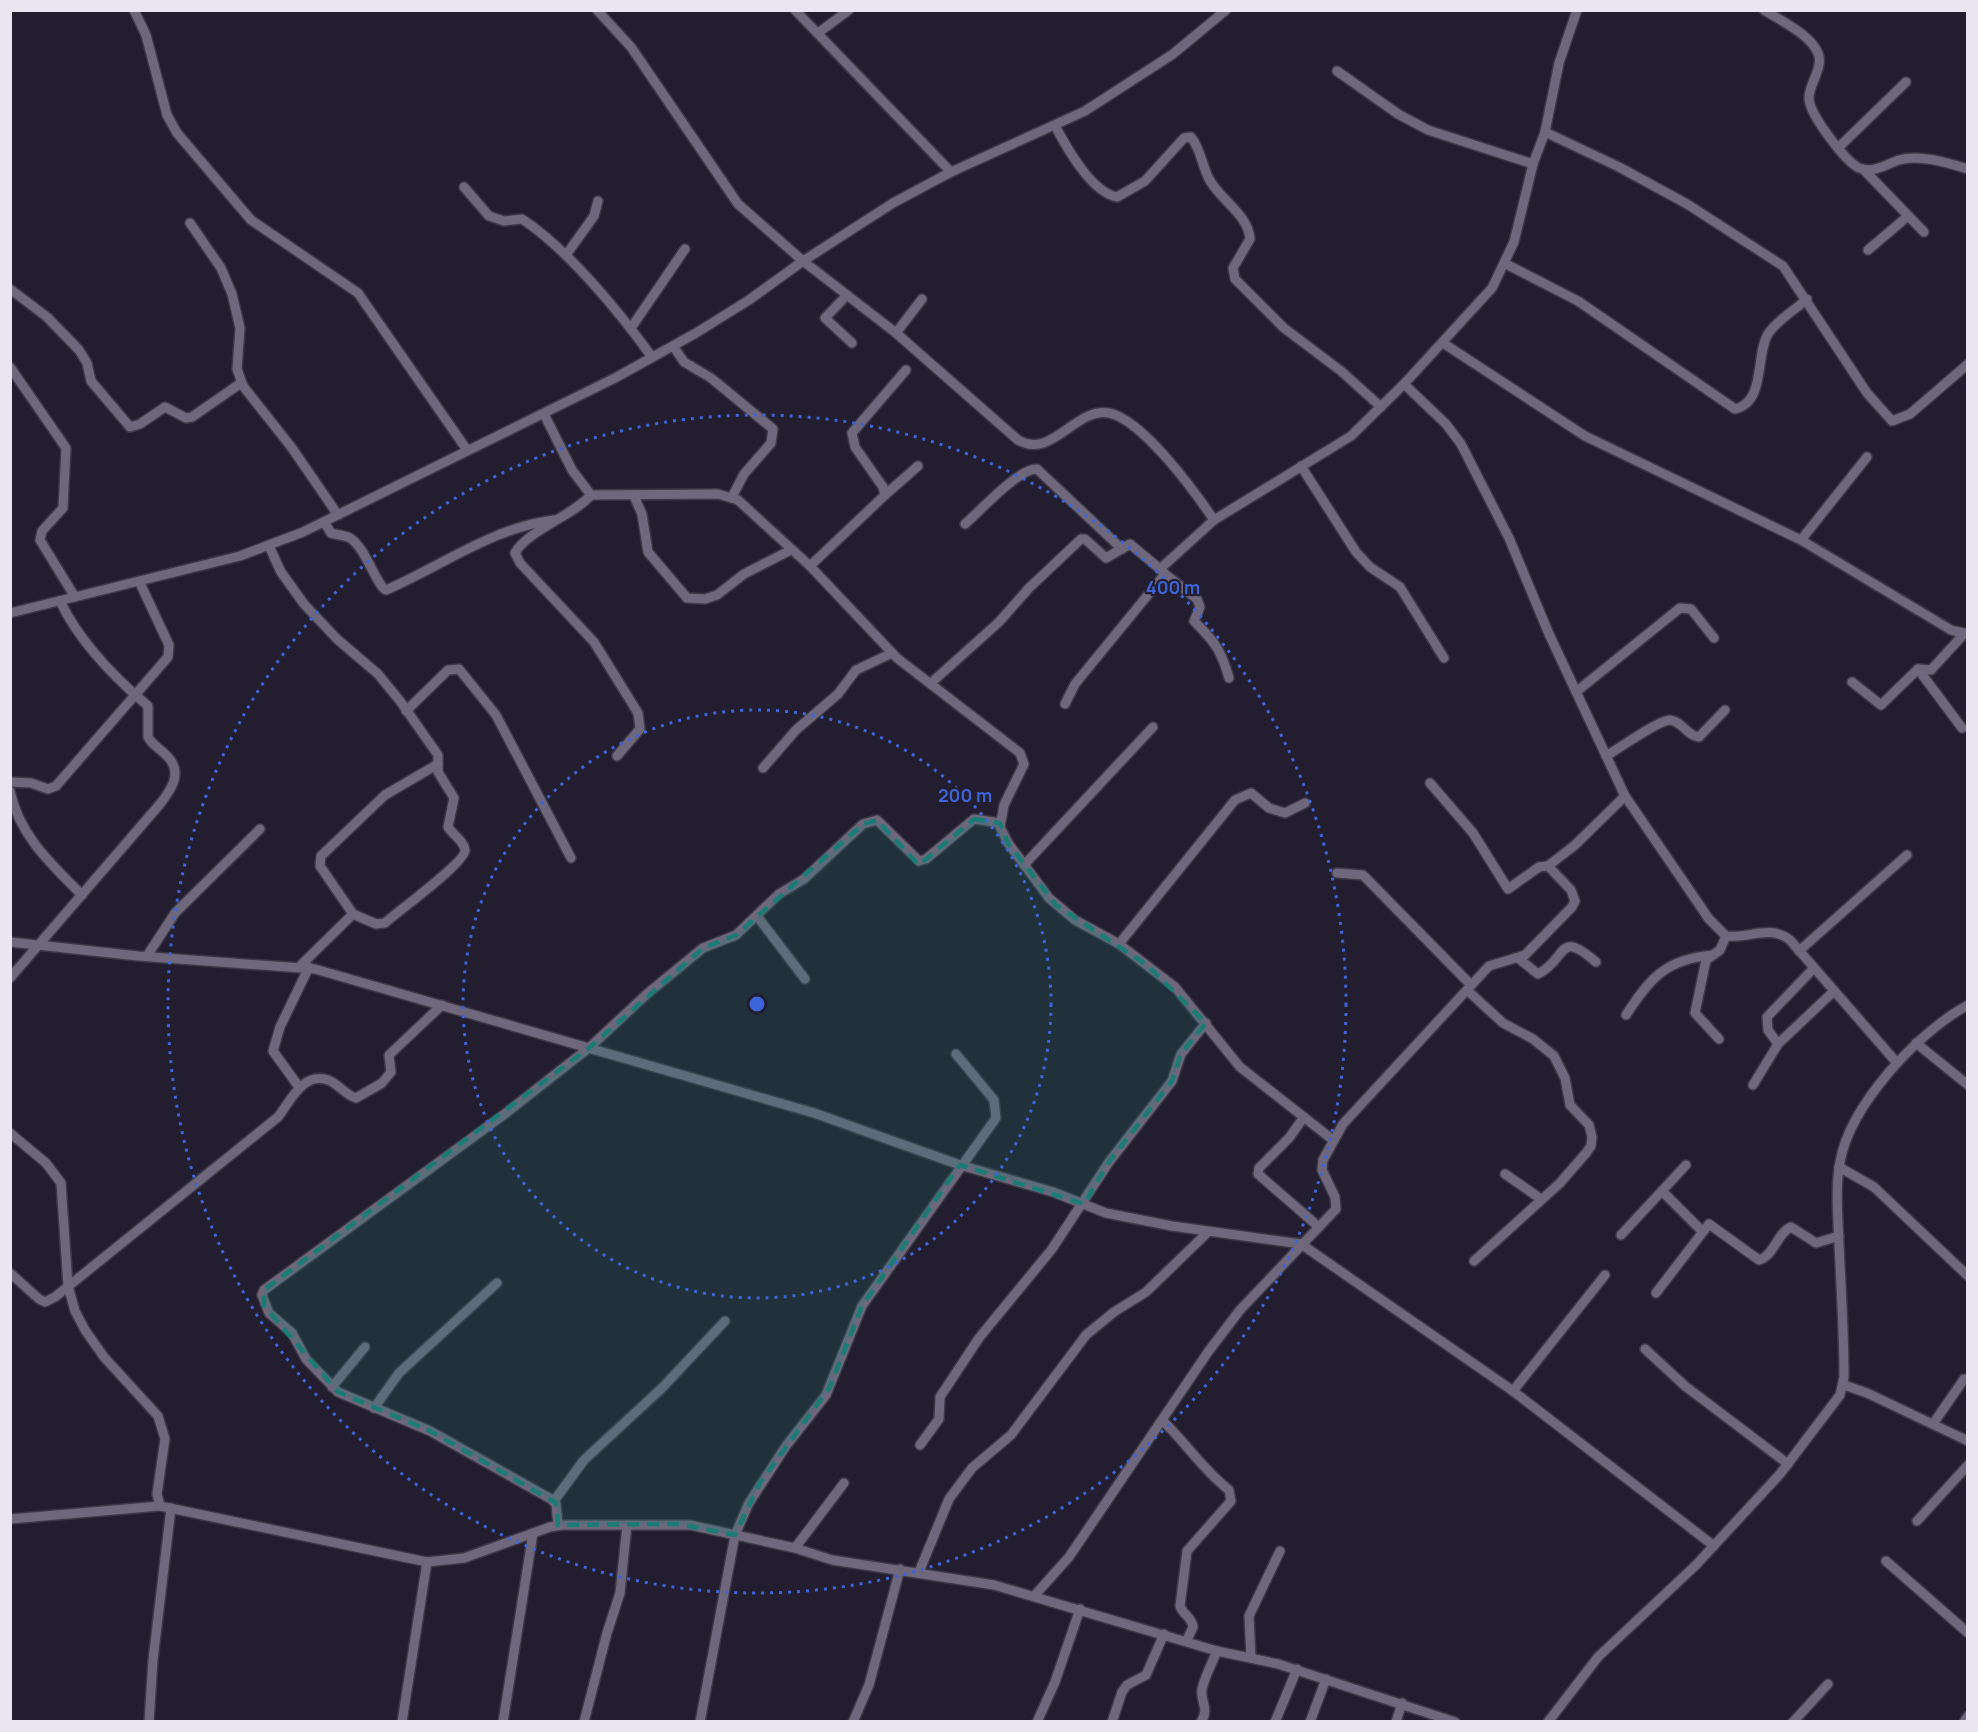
<svg xmlns="http://www.w3.org/2000/svg" width="1978" height="1732" viewBox="0 0 1978 1732" font-family="Manrope,sans-serif">
<rect width="100%" height="100%" fill="#231e2f"/>
<g fill="none" stroke-linecap="round" stroke-linejoin="round">
<defs>
<g id="minor">
<polyline points="134,10 146,35 167,115 177,133 251,220 358,293 467,450"/>
<polyline points="597,10 631,47 738,204 803,261 893,203 951,172 1085,111 1173,54 1226,10"/>
<polyline points="795,10 951,172"/>
<path d="M1764,10C1781,21 1810,34 1818,53C1824,68 1809,83 1809,98C1809,114 1845,161 1859,168C1872,174 1887,164 1899,160C1920,154 1948,163 1968,169"/>
<polyline points="818,33 849,10"/>
<polyline points="1337,71 1398,114 1428,130 1533,164"/>
<path d="M1055,126C1067,148 1091,192 1117,197L1145,181L1184,138L1191,137C1200,148 1202,164 1208,177C1218,199 1248,213 1250,239L1233,268L1235,279L1284,328L1341,371L1381,407"/>
<polyline points="1545,132 1619,167 1687,204 1783,266 1867,393 1892,421 1910,414 1968,364"/>
<polyline points="1839,147 1906,82"/>
<polyline points="1863,169 1924,232"/>
<path d="M464,187L489,216L504,221L522,219C568,249 620,313 652,357"/>
<polyline points="190,223 221,268 232,294 240,328 237,369 243,386 292,448 338,515"/>
<polyline points="1868,250 1908,216"/>
<polyline points="566,255 594,216 598,201"/>
<path d="M1506,264L1578,301L1735,409C1766,402 1755,356 1768,334C1776,321 1795,310 1807,299"/>
<polyline points="10,289 47,317 79,350 87,363 91,381 130,427 140,424 165,407 186,418 192,417 241,383"/>
<polyline points="847,295 825,318 852,343"/>
<polyline points="631,328 685,249"/>
<polyline points="896,333 922,299"/>
<polyline points="1443,343 1585,436 1801,540 1951,630 1968,634"/>
<polyline points="673,346 684,362 711,378 773,429 771,443 744,474 732,497"/>
<polyline points="10,367 66,448 63,508 42,531 40,540 75,597"/>
<path d="M1404,384L1446,424L1461,444L1509,538L1549,634L1625,796L1709,919L1726,936C1750,939 1769,924 1790,940L1897,1063"/>
<polyline points="544,414 572,470 591,495 718,494 738,500 810,566 897,658 1020,753 1024,764 1004,805 1000,827 1008,843 1049,898 1075,920 1119,944 1175,987 1240,1067 1333,1140"/>
<polyline points="1301,466 1356,552 1370,567 1400,587 1444,658"/>
<path d="M591,495C574,515 527,531 515,553L520,563L594,642L638,713L640,729L617,756"/>
<polyline points="885,495 918,466"/>
<polyline points="634,496 642,514 648,552 687,598 705,599 717,595 744,574 791,550"/>
<path d="M324,522L331,533C337,535 344,535 350,538C366,548 376,585 386,590C442,566 491,528 554,520"/>
<path d="M965,524C980,511 1019,468 1037,469L1122,549"/>
<polyline points="1801,540 1867,457"/>
<path d="M269,546L281,572L304,604L337,639L378,674L400,701L438,755V772L454,798L448,827C452,834 464,841 465,850C466,862 397,912 385,923L376,924L353,914L300,966"/>
<polyline points="810,566 885,495 883,487 855,447 852,433 906,370"/>
<path d="M1165,574L1197,599L1200,607L1194,621C1215,642 1221,650 1229,678"/>
<path d="M10,613L240,556L303,532L615,378L696,333L749,300L803,261L896,333L1018,440C1052,460 1075,407 1109,413C1143,420 1195,492 1214,520L1351,436L1404,384L1492,288L1514,242L1533,164L1545,132L1559,63L1577,10"/>
<polyline points="1918,669 1962,728"/>
<polyline points="1852,682 1881,705 1918,669 1931,670 1963,635"/>
<polyline points="931,683 999,622 1029,588 1081,539 1085,539 1106,558 1130,544 1160,569 1214,520"/>
<polyline points="1576,692 1680,608 1691,609 1714,638"/>
<polyline points="1065,704 1075,684 1165,574 1160,569"/>
<polyline points="406,711 448,670 459,669 496,715 571,858"/>
<path d="M1606,756C1618,749 1659,720 1670,720C1682,721 1687,736 1699,737L1725,710"/>
<polyline points="763,768 796,730 838,694 856,670 892,653"/>
<polyline points="10,782 31,783 48,789 56,786 168,657 169,645 139,581"/>
<polyline points="1430,783 1473,833 1508,889 1539,867 1548,866"/>
<path d="M10,791C19,835 51,864 82,895"/>
<polyline points="1024,865 1153,727"/>
<polyline points="1337,873 1363,875 1471,985"/>
<polyline points="353,914 320,866 321,856 385,795 438,764"/>
<polyline points="757,916 805,979"/>
<polyline points="10,942 138,956 315,969 814,1113 960,1165 1053,1192 1106,1213 1172,1226 1301,1244 1513,1391 1714,1546"/>
<polyline points="1119,944 1235,800 1251,793 1269,808 1285,813 1305,803"/>
<polyline points="1799,951 1907,855"/>
<polyline points="147,956 175,913 260,829"/>
<path d="M1518,958L1538,974C1568,959 1557,928 1596,962"/>
<path d="M10,978L160,804C171,790 183,773 168,757C162,750 153,746 148,737V706C115,678 79,641 60,601"/>
<polyline points="1467,990 1503,1023 1533,1039 1554,1056 1565,1078 1570,1105 1589,1125 1592,1137 1591,1146 1586,1153 1560,1183 1474,1261"/>
<path d="M1626,1015C1650,978 1666,959 1713,955"/>
<polyline points="1719,1039 1695,1013 1706,960 1720,950 1726,936"/>
<polyline points="1916,1043 1968,1085"/>
<polyline points="1778,1044 1834,991"/>
<polyline points="1753,1085 1778,1044 1768,1030 1767,1017 1814,968"/>
<polyline points="299,1087 273,1051 280,1027 309,967"/>
<polyline points="1304,1117 1289,1138 1259,1168 1258,1174 1319,1227"/>
<polyline points="10,1133 46,1163 61,1183 68,1286 75,1311 85,1330 104,1357 158,1416 165,1439 157,1494 160,1506 427,1562 464,1558 550,1527 563,1525 690,1525 795,1548 832,1560 994,1585 1217,1651 1278,1664 1455,1722"/>
<polyline points="1839,1167 1874,1187 1968,1276"/>
<polyline points="1505,1174 1541,1199"/>
<polyline points="1662,1191 1702,1231"/>
<polyline points="1621,1235 1686,1165"/>
<path d="M10,1273L39,1299L45,1302L55,1297L278,1117C290,1102 303,1071 328,1080C339,1084 345,1095 356,1098L382,1083L391,1072L389,1055L442,1005"/>
<path d="M1656,1293L1709,1224L1759,1260C1774,1256 1777,1233 1791,1227L1816,1243L1839,1236"/>
<polyline points="1645,1349 1685,1386 1788,1464"/>
<polyline points="1844,1385 1867,1393 1968,1441"/>
<polyline points="332,1387 365,1347"/>
<polyline points="1513,1391 1605,1275"/>
<polyline points="374,1408 399,1373 497,1283"/>
<path d="M1163,1421C1187,1444 1203,1470 1229,1490L1231,1501L1187,1551L1180,1606C1183,1615 1192,1617 1193,1627L1187,1640"/>
<polyline points="1933,1424 1964,1379"/>
<polyline points="920,1445 939,1419 940,1397 979,1338 1052,1249 1109,1162 1172,1081 1181,1054 1206,1023"/>
<polyline points="554,1501 584,1460 662,1388 725,1321"/>
<polyline points="10,1519 160,1506"/>
<polyline points="1917,1521 1968,1465"/>
<polyline points="558,1525 556,1504 551,1499 430,1431 338,1392 306,1359 292,1333 269,1313 262,1295 264,1290 506,1113 590,1047 648,993 703,948 736,935 779,894 804,879 863,824 877,820 919,861 926,859 974,819 1000,823"/>
<polyline points="795,1548 844,1483"/>
<polyline points="1886,1561 1968,1633"/>
<polyline points="919,1572 949,1499 972,1468 1011,1435 1086,1335 1114,1312 1146,1292 1208,1232"/>
<polyline points="1035,1595 1069,1557 1208,1352 1240,1310 1336,1209 1335,1197 1322,1170 1323,1160 1343,1124 1489,966 1525,955 1572,907 1575,901 1571,890 1548,866 1575,845 1625,796"/>
<polyline points="1251,1658 1249,1616 1280,1551"/>
<polyline points="149,1722 153,1660 171,1508"/>
<polyline points="402,1722 427,1562"/>
<polyline points="503,1722 533,1533"/>
<polyline points="584,1722 607,1633 620,1593 627,1525"/>
<polyline points="700,1722 735,1535 749,1503 786,1446 826,1395 862,1306 996,1118 994,1100 956,1054"/>
<polyline points="853,1722 869,1685 900,1569"/>
<polyline points="1037,1722 1055,1682 1080,1609"/>
<polyline points="1112,1722 1122,1692 1127,1685 1146,1675 1164,1634"/>
<path d="M1201,1722C1210,1708 1200,1702 1202,1689C1205,1676 1212,1663 1217,1651"/>
<polyline points="1275,1722 1297,1669"/>
<polyline points="1310,1722 1326,1679"/>
<polyline points="1396,1722 1402,1703"/>
<path d="M1548,1722L1598,1657L1696,1565L1780,1474L1840,1395L1844,1377C1844,1333 1841,1288 1839,1244C1838,1217 1835,1188 1840,1162C1850,1105 1918,1032 1968,1005"/>
<polyline points="1793,1722 1828,1684"/>
<polyline points="1964,1722 1968,1716"/>
</g>
</defs>
<use href="#minor" stroke="#3d3847" stroke-width="12"/>
<use href="#minor" stroke="#6f687d" stroke-width="9"/>
</g>
<path fill="#1a7c75" fill-opacity="0.2" stroke="#1a7c75" stroke-width="4.5" stroke-dasharray="12 8" stroke-linejoin="round" d="M974,819L1000,823L1008,843L1056,905L1147,965L1206,1023L1181,1054L1172,1081L1109,1162L1084,1204L960,1165L862,1306L830,1387L760,1483L735,1535L678,1524L558,1525L556,1503L430,1431L338,1392L264,1306V1290L590,1047L703,948L736,935L863,824L877,820L919,865Z"/>
<g fill="none" stroke="#3c65dc" stroke-width="3" stroke-dasharray="3 6">
<circle cx="757" cy="1004" r="294"/>
<circle cx="757" cy="1004" r="589"/>
</g>
<circle cx="757" cy="1004" r="9" fill="#3c65dc" stroke="#231e2f" stroke-width="3"/>
<g font-size="18" text-anchor="middle" font-weight="bold" fill="#3c65dc" stroke="#231e2f" stroke-width="4.5" stroke-linejoin="round" paint-order="stroke">
<text x="1173" y="594">400 m</text>
<text x="965" y="802">200 m</text>
</g>
<rect width="1978" height="1732" fill="none" stroke="#e9e6f2" stroke-width="24"/>
</svg>
